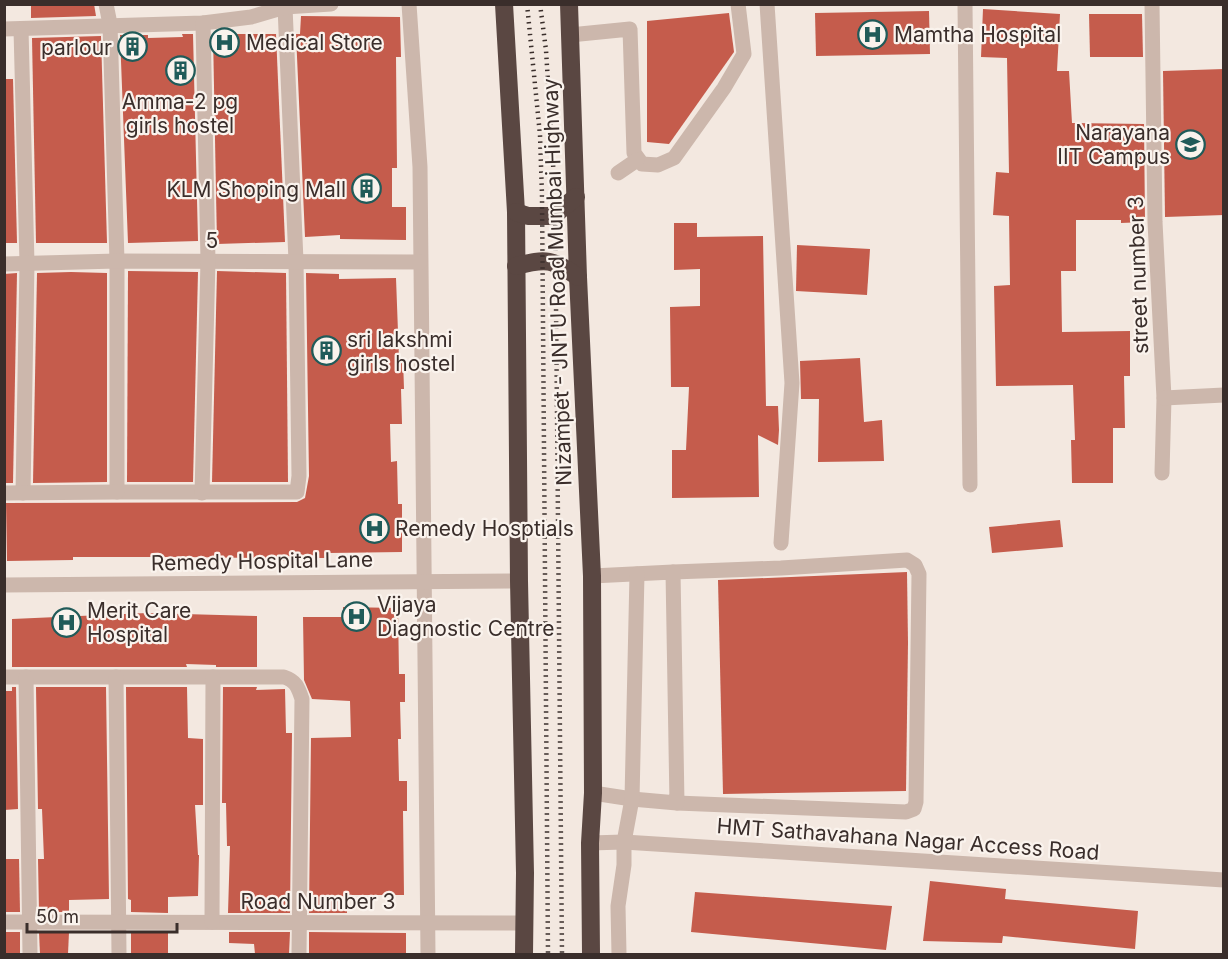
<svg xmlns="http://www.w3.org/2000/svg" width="1228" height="959" viewBox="0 0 1228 959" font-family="Inter,sans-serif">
<rect width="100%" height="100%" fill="#f3e8e0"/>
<g fill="#c55c4c">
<polygon points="31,4 94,4 96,16 31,18"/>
<polygon points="983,9 1060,14 1057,71 1069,71 1072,123 1144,124 1145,222 1121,223 1121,220 1076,220 1076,271 1061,271 1062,332 1130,331 1130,376 1124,376 1125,428 1113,428 1113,483 1072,483 1071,440 1075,440 1073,385 996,386 994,286 1010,285 1009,216 993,215 996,172 1009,173 1007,58 981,57"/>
<polygon points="929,11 930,54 816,56 815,13"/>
<polygon points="729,13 734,52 669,144 647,142 647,21"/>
<polygon points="1089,14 1142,14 1143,57 1090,57"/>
<polygon points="301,16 400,17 401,57 396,57 397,168 392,168 392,207 406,207 406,240 340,239 340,235 305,237 296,34 300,34"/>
<polygon points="182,34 193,34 198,241 128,243 120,35 148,35 148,38 183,37"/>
<polygon points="213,34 276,34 285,242 217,244"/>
<polygon points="101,36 107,243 36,243 32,38"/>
<polygon points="1224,69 1224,215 1165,217 1163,71"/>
<polygon points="4,79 13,79 17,243 4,243"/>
<polygon points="674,223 697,223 697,237 763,236 766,406 778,406 779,430 778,445 758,435 759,497 672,498 672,450 686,450 689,387 671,387 670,307 700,306 700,269 674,270"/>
<polygon points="797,245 870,249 867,295 796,291"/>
<polygon points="128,271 198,272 193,482 127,482"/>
<polygon points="217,271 286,273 288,482 212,482"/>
<polygon points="71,272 107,273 107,482 33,483 37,273"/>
<polygon points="17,273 13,483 6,483 4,274"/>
<polygon points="306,273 339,274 339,279 396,278 399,359 403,359 404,389 401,389 402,424 390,424 391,462 397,461 398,504 402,504 402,552 329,553 330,558 290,558 290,561 261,561 261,558 186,557 73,557 73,560 7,561 6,503 297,502 305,498 309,476"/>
<polygon points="860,358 864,422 882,420 884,461 818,462 819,399 801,399 800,361"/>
<polygon points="1060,520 1063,547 992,553 989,527"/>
<polygon points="907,572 908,643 906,791 723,794 718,580"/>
<polygon points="343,607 398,608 399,674 405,674 405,702 400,702 401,739 398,739 399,781 407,781 407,811 403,811 404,895 347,895 347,913 309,913 311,738 351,737 350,701 312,699 304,680 303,617 343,617"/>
<polygon points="147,613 257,616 257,667 216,667 216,665 186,664 187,667 12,667 12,619"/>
<polygon points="12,687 16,687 18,809 4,810 4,691 12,691"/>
<polygon points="36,687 106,687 109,899 69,900 69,912 39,912 38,859 44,859 42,809 38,809"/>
<polygon points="126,687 187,687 188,738 203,739 203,805 195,805 198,855 199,855 198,896 168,897 168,913 131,912 131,900 128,899"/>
<polygon points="223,687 257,687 256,690 285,689 286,733 292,733 290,913 228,913 230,846 227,846 226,803 222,803"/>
<polygon points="4,859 19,859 20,912 4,912"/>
<polygon points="930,881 1006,889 1005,899 1138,911 1135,949 1003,936 1002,943 923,941"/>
<polygon points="695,892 892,906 886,950 691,932"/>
<rect x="4" y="932" width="16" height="22"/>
<polygon points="39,932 69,932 68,954 40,954"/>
<rect x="131" y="932" width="37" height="22"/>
<polygon points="229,932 290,932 289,954 255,954 254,944 229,943"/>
<polygon points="309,932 406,933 406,954 309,954"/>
</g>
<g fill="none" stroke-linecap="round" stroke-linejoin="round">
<g stroke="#ccb7ac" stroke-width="15">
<polyline points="106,4 110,24 117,261 117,492 297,492 299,476 296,261 285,7"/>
<polyline points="409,4 420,167 428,954"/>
<polyline points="767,4 792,383 781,543"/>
<polyline points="965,4 970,485"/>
<polyline points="1152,4 1155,222 1164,398 1162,473"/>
<polyline points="4,29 203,23 251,17 285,7 331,4"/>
<polyline points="21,29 27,263 23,493"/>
<polyline points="570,35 630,29 634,153 642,164 658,165 674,158 724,88 744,54 738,4"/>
<polyline points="618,173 637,160"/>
<polyline points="4,264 117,261 420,262"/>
<polyline points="1164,398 1224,395"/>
<polyline points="4,493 117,492"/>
<polyline points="202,493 208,261 203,23"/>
<polyline points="673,572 781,568 907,560 915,565 919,574 916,802 914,809 906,812 677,803"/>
<polyline points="592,576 673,572 677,803 632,799 593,793"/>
<polyline points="4,585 519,581"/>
<path d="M4,677H284C296,681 298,687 302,699L299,954"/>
<polyline points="26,677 30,954"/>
<polyline points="116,677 119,954"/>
<polyline points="590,843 624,842 1224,880"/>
<polyline points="4,922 524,923"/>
<polyline points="212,922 213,677"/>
<polyline points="619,954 618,906 624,865 624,842 632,799 637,574"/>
</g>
<g stroke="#5a4742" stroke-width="18">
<polyline points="504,4 516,212 519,581 525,873 524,954"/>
<polyline points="569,4 578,277 592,576 593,793 590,843 591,954"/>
<polyline points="516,212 528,216 553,216 576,197"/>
<path d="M516,266C547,258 552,259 578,277"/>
</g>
<g stroke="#3a2e2b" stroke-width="4.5" stroke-dasharray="1.5 4.5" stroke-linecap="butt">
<polyline points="527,4 540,135 542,195 548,954"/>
<polyline points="540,4 546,50 555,196 562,954"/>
</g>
</g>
<defs>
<symbol id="hospital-ring" viewBox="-11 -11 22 22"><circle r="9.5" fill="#faf3ed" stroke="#205b59" stroke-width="1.5"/><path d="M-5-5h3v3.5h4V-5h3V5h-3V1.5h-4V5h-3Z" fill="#205b59"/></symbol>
<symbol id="building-ring" viewBox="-11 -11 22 22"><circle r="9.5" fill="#faf3ed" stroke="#205b59" stroke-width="1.5"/><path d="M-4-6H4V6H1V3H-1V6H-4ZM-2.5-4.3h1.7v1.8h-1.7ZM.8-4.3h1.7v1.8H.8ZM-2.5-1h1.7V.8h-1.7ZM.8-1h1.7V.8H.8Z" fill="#205b59"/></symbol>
<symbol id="university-ring" viewBox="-11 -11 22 22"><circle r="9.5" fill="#faf3ed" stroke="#205b59" stroke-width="1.5"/><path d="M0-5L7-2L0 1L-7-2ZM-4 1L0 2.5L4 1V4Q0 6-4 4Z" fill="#205b59"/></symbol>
</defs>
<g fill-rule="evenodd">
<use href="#hospital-ring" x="856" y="18" width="33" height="33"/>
<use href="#hospital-ring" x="208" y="26" width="33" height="33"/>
<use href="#building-ring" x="116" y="30" width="33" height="33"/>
<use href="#building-ring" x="164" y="54" width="33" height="33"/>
<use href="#university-ring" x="1174" y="128" width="33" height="33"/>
<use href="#building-ring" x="350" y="172" width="33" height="33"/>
<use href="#building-ring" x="310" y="334" width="33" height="33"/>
<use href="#hospital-ring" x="358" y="512" width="33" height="33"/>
<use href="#hospital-ring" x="340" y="600" width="33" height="33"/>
<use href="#hospital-ring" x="50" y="606" width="33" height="33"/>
</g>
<g text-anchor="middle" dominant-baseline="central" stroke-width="4.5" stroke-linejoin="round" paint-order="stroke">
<g font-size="21" fill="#3a2e2b" stroke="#faf3ed" text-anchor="start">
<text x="894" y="34">Mamtha Hospital</text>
<text x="246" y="42">Medical Store</text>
<text x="112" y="47" text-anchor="end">parlour</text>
<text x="180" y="101" text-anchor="middle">Amma-2 pg<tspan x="180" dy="24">girls hostel</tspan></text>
<text x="1170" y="132" text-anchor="end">Narayana<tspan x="1170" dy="24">IIT Campus</tspan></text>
<text x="346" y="189" text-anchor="end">KLM Shoping Mall</text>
<text x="347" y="339">sri lakshmi<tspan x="347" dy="24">girls hostel</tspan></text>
<text x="395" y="528">Remedy Hosptials</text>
<text x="377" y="604">Vijaya<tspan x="377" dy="24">Diagnostic Centre</tspan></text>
<text x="87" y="610">Merit Care<tspan x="87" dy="24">Hospital</tspan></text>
</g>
<g font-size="21" fill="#3a2e2b" stroke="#faf3ed">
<text x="212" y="240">5</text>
<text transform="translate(1138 275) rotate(-92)">street number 3</text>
<text transform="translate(557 282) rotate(-92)">Nizampet - JNTU Road Mumbai Highway</text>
<text transform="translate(262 561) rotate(-1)">Remedy Hospital Lane</text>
<text transform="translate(908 839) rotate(4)">HMT Sathavahana Nagar Access Road</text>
<text x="318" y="901">Road Number 3</text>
</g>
</g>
<rect width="1228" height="959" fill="none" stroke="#3a2e2b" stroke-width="12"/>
<path d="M27 923v9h150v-9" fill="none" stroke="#3a2e2b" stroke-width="3"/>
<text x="36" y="923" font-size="18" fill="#3a2e2b" stroke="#faf3ed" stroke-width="4.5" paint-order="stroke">50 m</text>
</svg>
